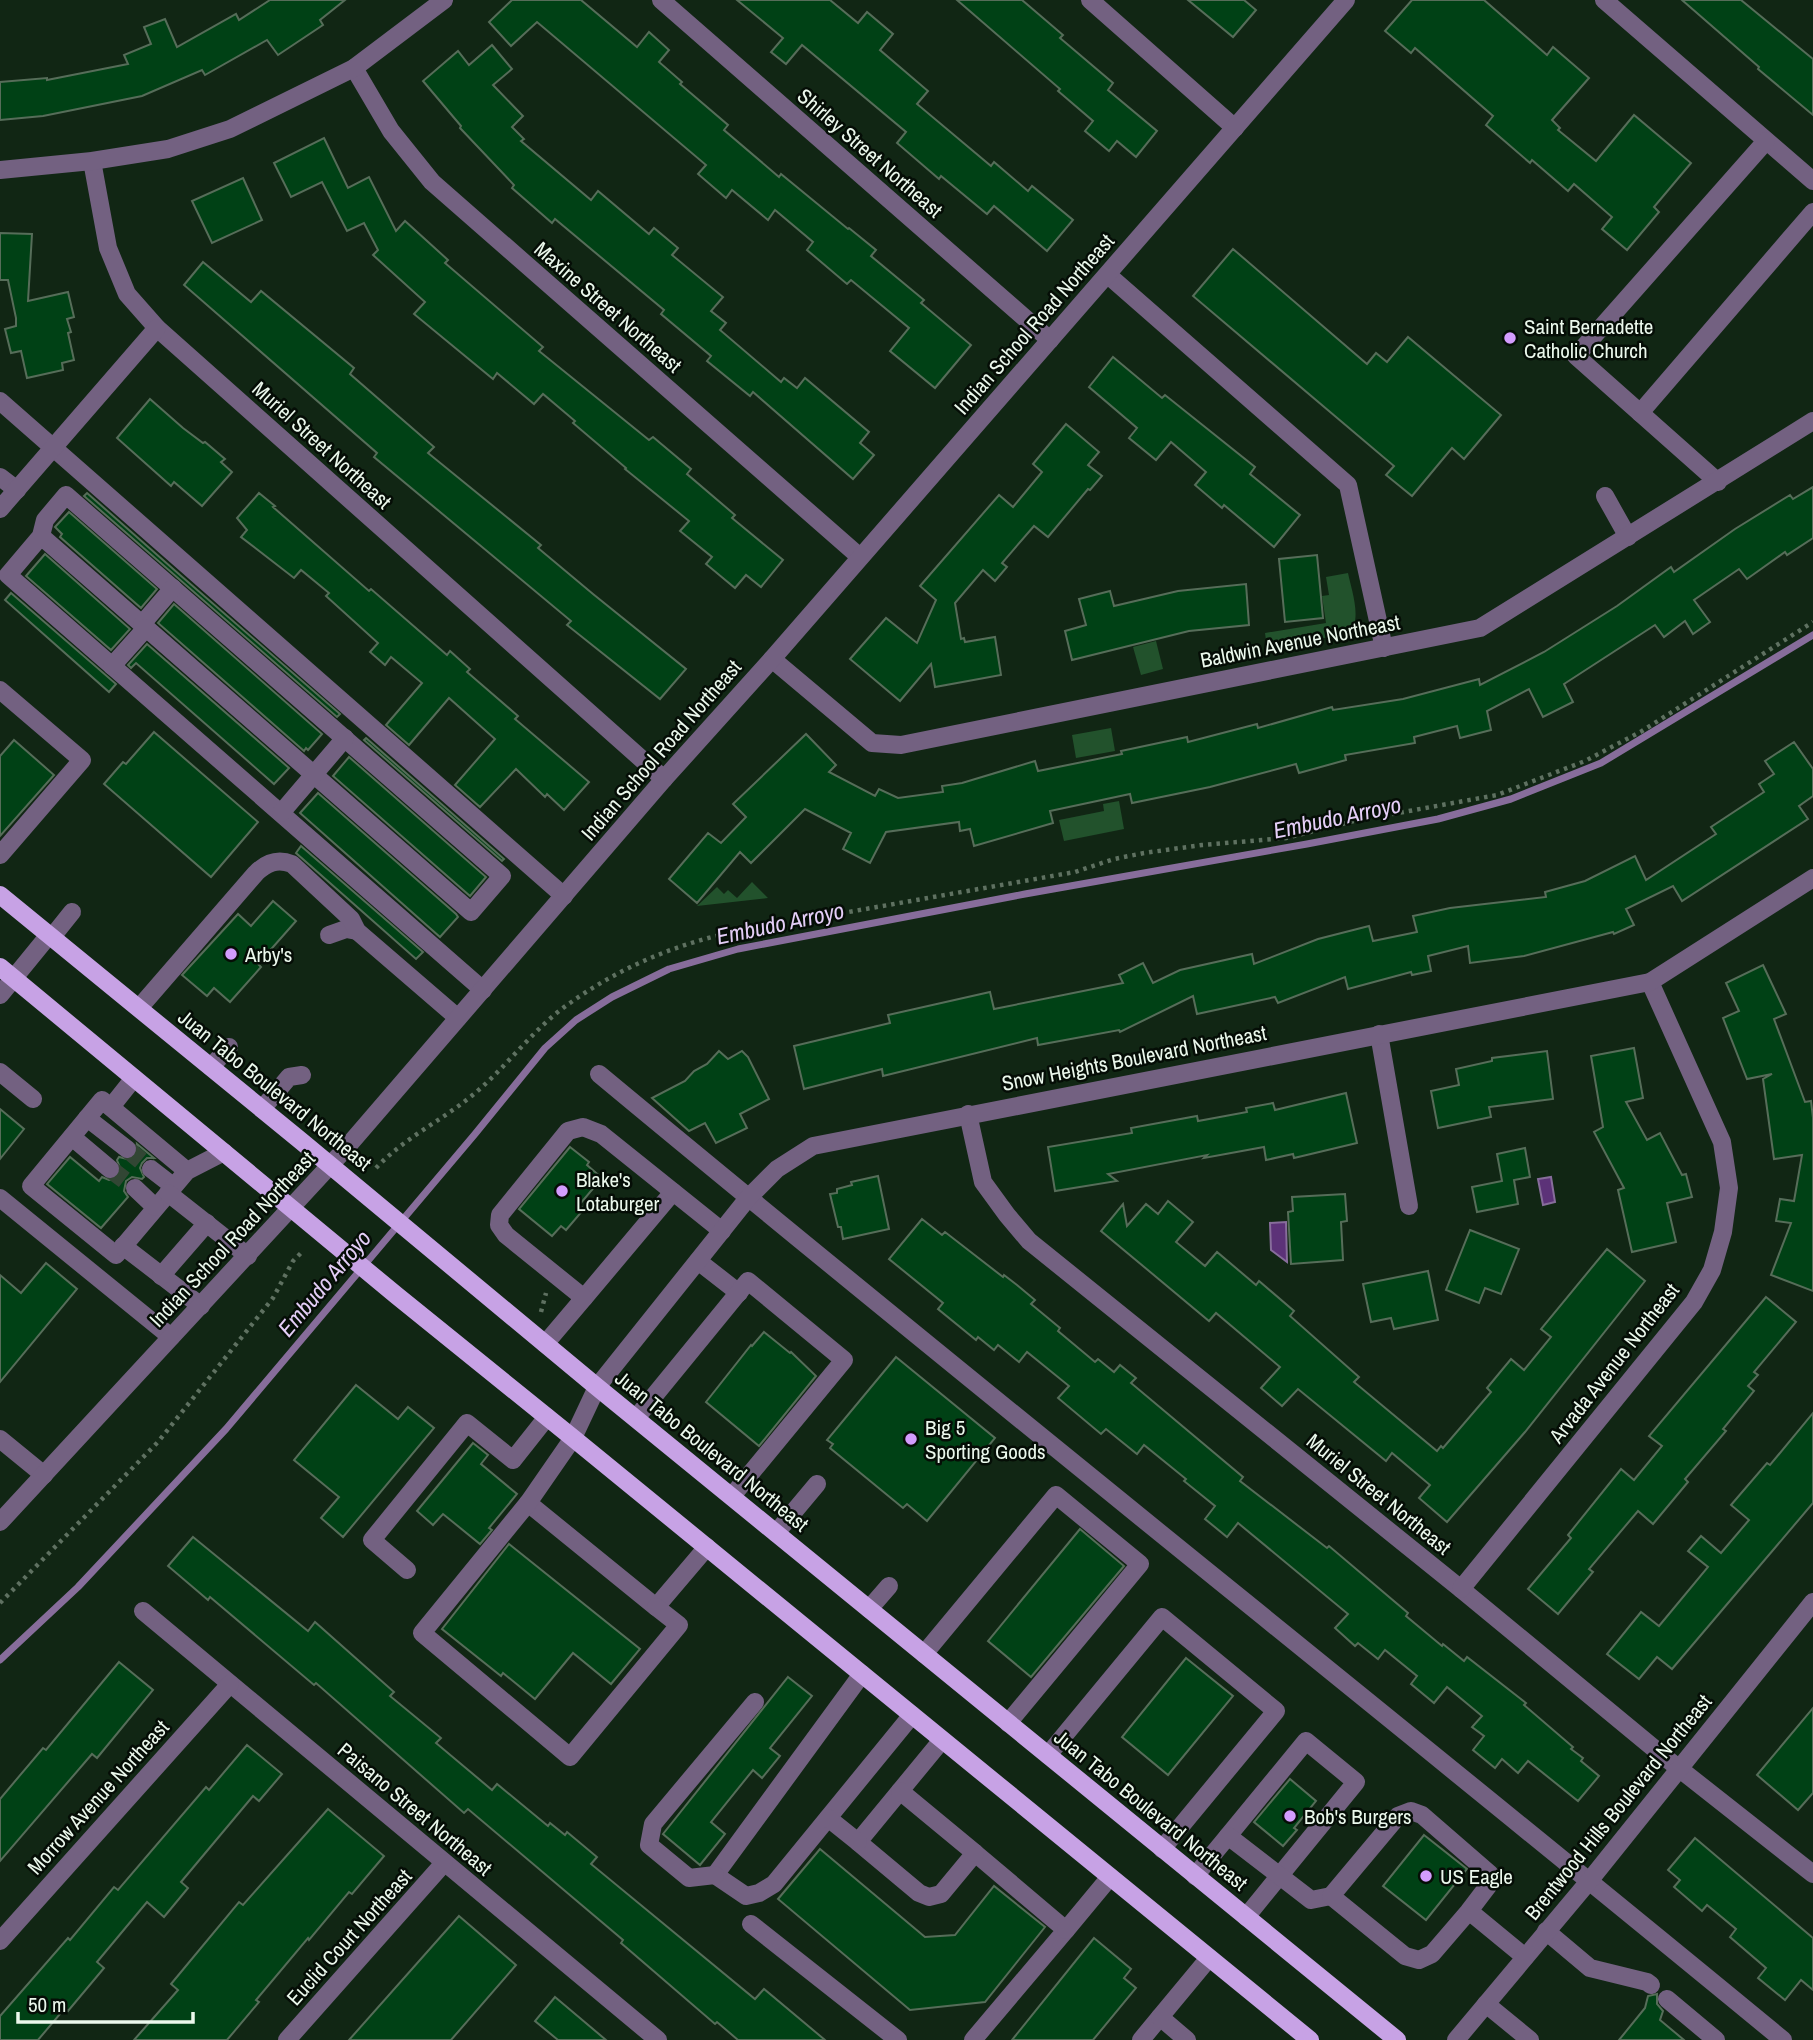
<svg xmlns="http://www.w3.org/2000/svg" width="1813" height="2040" viewBox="0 0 1813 2040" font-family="'Archivo Narrow',sans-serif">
<rect width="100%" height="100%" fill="#112614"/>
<g fill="#22522c">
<path d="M1348,573C1351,589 1364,623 1347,634L1267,648L1265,633L1326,623L1322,596L1329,595L1326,577Z"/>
<polygon points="1156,641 1163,669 1141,675 1133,647"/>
<polygon points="1111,728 1115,751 1076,758 1072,735"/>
<polygon points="1119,801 1124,829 1064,841 1059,820 1104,811 1103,804"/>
<polygon points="752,882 768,898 697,906 717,887 724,894 728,890 737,898"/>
</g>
<g fill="#5c3278" stroke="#876d9b" stroke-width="2">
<polygon points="1551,1177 1555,1202 1543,1205 1538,1179"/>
<polygon points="1286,1222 1287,1262 1271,1250 1270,1223"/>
</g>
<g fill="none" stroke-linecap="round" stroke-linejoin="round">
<polyline stroke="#876d9b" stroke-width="7" points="0,1660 78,1587 226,1429 475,1134 545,1048 576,1020 612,997 669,969 738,949 1025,894 1307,844 1438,819 1511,799 1601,763 1813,635"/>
</g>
<g fill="#004115" stroke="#566d59" stroke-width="2">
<polygon points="270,0 345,0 320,20 323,25 278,55 267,40 205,75 202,70 142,96 43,116 0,120 0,82 47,78 47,80 128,64 124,55 151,44 144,27 165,19 177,47 236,14 239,20"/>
<polygon points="512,0 581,0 637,47 649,32 669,50 659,62 682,82 680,84 728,125 724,130 779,177 781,174 848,229 849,228 876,250 871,256 924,300 921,303 971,345 935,388 890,351 909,328 851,280 847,284 807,250 813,242 775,210 768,220 732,190 726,198 698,174 706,165 537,22 511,46 489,22"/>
<polygon points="737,0 830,0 858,23 867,12 893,34 880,50 928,91 917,104 991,166 994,162 1028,191 1032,186 1073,220 1047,251 994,206 987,214 941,176 939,179 897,143 906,132 802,45 786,64 771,52 783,38"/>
<polygon points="957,0 1022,0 1063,35 1060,38 1113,83 1108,90 1157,131 1136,157 1117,141 1109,151 1085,131 1093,121 1058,91 1060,89"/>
<polygon points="1188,0 1244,0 1256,10 1233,37"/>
<polygon points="1412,0 1484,0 1547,55 1553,47 1589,78 1552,120 1560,128 1558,130 1596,161 1634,115 1691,163 1654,207 1659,212 1627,250 1602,229 1612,217 1574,184 1568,191 1532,160 1530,163 1486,125 1493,116 1415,48 1411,53 1385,31"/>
<polygon points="1682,0 1741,0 1813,59 1813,115 1758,69 1759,67"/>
<polygon points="492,45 512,69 493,85 523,116 512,127 524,139 521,141 591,200 598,191 649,234 654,228 678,248 672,255 723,297 711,311 726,323 720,330 781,382 784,378 797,388 805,378 869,432 860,443 874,455 853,479 753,392 750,396 707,361 711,356 661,314 664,310 555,219 552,223 512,188 514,185 460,128 461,126 423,81 458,51 469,65"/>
<polygon points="324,138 348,188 369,177 396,231 405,221 448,260 445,263 543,347 539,351 649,440 653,437 691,469 687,474 735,515 732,518 783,560 761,587 746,575 735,588 706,564 712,557 680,531 689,521 625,469 626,468 573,423 575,421 543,394 534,404 497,373 493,379 414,314 425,302 373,255 378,250 364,223 347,231 322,182 291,197 274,163"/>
<polygon points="243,178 262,220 212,243 192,201"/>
<polygon points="0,233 32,234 28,301 68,292 74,317 67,319 71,332 68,333 74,360 62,363 63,370 27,378 21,351 11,353 5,329 16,326 16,318 8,280 0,280"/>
<polygon points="1233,249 1367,364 1376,353 1387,362 1408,337 1501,415 1464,459 1452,448 1412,496 1386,475 1394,466 1193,296"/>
<polygon points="203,262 251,302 261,291 354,368 350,374 434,447 428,453 541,545 538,548 593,594 686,669 660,699 567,625 571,621 374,457 377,453 184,285"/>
<polygon points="1113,357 1162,398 1165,395 1255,467 1250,474 1300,515 1274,547 1224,505 1222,508 1195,485 1206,472 1171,442 1156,460 1129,438 1137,428 1089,387"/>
<polygon points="150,399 183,428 203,443 205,442 225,459 221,462 232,472 202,506 174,482 171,486 117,438"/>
<polygon points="1066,424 1099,452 1088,465 1102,476 1090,490 1088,489 1048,537 1034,526 1002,563 1007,567 995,581 983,570 955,603 961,639 964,638 965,642 995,637 1001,675 935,687 931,664 900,701 850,659 886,618 917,643 936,600 920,586 999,495 1013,507 1042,472 1033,464"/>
<polygon points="1813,487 1813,538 1787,555 1785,552 1747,579 1739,569 1694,600 1710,622 1693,634 1685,621 1664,637 1655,625 1564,684 1573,702 1543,717 1529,689 1487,711 1491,730 1460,738 1457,726 1414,737 1415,743 1345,755 1346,760 1299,773 1296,764 1210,787 1132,803 1130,794 1050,811 1053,823 974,846 970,829 960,831 959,822 886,832 870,863 843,849 851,833 805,809 751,863 740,852 697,903 669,879 708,833 721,843 746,817 733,804 806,734 836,765 829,772 875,796 879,789 898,798 943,792 942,786 962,783 1035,761 1038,771 1122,754 1121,751 1187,737 1188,742 1257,724 1258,728 1332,707 1333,710 1403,699 1479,679 1480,685 1544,652 1617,606 1671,567 1674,572 1735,529 1790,495 1793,499"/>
<polygon points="87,493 180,575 340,714 337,717 84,496"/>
<polygon points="259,493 275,506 273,507 369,591 371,589 447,655 450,651 470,669 467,672 518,716 515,719 589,782 564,810 547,794 545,797 516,769 480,807 455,785 495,739 449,698 409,745 386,725 422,683 391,657 385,665 370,652 378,643 326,596 329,593 301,570 294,578 241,537 247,530 237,518"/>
<polygon points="69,512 157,589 141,608 60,537 62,534 55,527"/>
<polygon points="45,554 130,629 111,650 26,576"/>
<polygon points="1317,555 1323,618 1285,622 1279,559"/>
<polygon points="1246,584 1249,625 1189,631 1072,660 1065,631 1086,625 1079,599 1110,591 1114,606 1178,591"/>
<polygon points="11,593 116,684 109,692 5,600"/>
<polygon points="174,604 322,734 308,750 306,748 304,751 158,623"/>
<polygon points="147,644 289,768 274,784 136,663 131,668 128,665"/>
<polygon points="154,732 258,822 211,877 104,784 123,762 126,764"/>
<polygon points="366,738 504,859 502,861 364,740"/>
<polygon points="14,740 54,775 0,836 0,756"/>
<polygon points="1794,742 1813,769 1813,796 1799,806 1808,819 1682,901 1673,886 1626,909 1634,925 1614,934 1613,932 1524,956 1470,963 1468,946 1428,956 1431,971 1412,975 1411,972 1348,989 1345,977 1278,1003 1275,997 1197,1014 1193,996 1120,1032 1119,1030 1038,1045 1037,1038 883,1076 882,1069 804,1089 794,1046 890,1023 888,1015 990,992 994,1009 1123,983 1119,975 1143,963 1153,983 1180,970 1252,954 1254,964 1318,939 1369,926 1373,941 1417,932 1413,916 1450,908 1546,897 1545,892 1585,881 1635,856 1646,880 1716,834 1711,827 1764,792 1759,784 1774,774 1765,761"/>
<polygon points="349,757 486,877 470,896 333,776"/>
<polygon points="318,793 456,914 458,917 440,937 300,813"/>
<polygon points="301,846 423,952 416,959 296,853"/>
<polygon points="273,901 296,921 258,964 261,967 230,1002 214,988 207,996 182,975 238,914 251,926"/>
<polygon points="1763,965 1786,1014 1774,1019 1805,1102 1811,1101 1813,1118 1813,1291 1771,1275 1791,1223 1776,1221 1780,1199 1794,1201 1802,1155 1774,1159 1763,1079 1772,1074 1747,1079 1723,1018 1739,1011 1726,983"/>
<polygon points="1634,1048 1643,1098 1626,1102 1647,1140 1660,1133 1682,1175 1686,1174 1692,1197 1667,1203 1676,1242 1632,1252 1618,1190 1624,1188 1594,1132 1603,1127 1591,1056"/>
<polygon points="719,1051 728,1059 742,1051 748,1057 769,1099 740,1114 747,1128 716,1143 705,1123 689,1131 652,1098 685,1081 694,1071 707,1064"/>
<polygon points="1547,1051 1553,1099 1489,1107 1491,1117 1438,1128 1431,1091 1459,1085 1456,1069 1492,1061 1492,1058"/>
<polygon points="1346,1093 1357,1143 1294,1158 1293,1154 1266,1160 1264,1147 1204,1158 1207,1155 1108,1174 1117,1181 1055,1191 1048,1147 1132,1133 1131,1128 1197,1116 1198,1121 1247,1112 1246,1108 1273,1103 1275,1110"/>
<polygon points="0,1109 24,1129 0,1159"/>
<polygon points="137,1144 154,1158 147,1158 142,1163 140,1168 144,1177 142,1179 132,1177 126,1181 124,1191 128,1197 101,1228 47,1184 70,1157 99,1181 102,1177 109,1180 114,1179 121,1170 117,1160 119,1157 131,1160 136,1156 138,1151"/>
<polygon points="570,1147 589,1162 587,1165 602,1178 579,1205 584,1209 566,1230 561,1226 552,1236 519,1209"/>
<polygon points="1525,1148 1530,1177 1514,1180 1518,1204 1477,1212 1472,1187 1502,1181 1497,1154"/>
<polygon points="878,1176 889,1229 843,1239 841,1227 838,1227 830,1194 837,1193 837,1189 852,1185 851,1182"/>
<polygon points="1345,1194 1347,1221 1341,1222 1343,1260 1291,1264 1288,1212 1293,1211 1292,1197"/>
<polygon points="1168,1201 1193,1222 1176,1242 1205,1266 1217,1252 1256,1285 1259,1281 1294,1311 1290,1316 1359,1377 1354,1382 1437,1451 1441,1446 1443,1448 1491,1392 1487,1388 1511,1359 1524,1370 1551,1337 1541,1329 1607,1249 1645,1281 1525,1432 1447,1522 1419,1498 1430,1485 1392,1453 1386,1461 1298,1389 1282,1406 1261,1388 1280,1367 1216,1313 1209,1321 1101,1231 1123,1204 1127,1226 1146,1204 1158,1214"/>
<polygon points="922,1219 942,1235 945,1232 1003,1277 1004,1275 1017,1285 1035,1300 1031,1304 1060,1328 1058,1331 1095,1362 1098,1359 1114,1372 1120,1365 1136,1378 1131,1383 1243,1477 1240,1481 1327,1548 1329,1546 1408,1613 1406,1616 1442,1646 1443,1644 1464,1661 1467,1657 1526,1703 1524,1705 1573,1747 1571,1749 1583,1758 1581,1761 1599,1776 1578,1801 1528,1761 1518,1773 1502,1759 1495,1768 1473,1750 1484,1736 1472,1727 1482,1716 1447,1687 1434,1703 1411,1684 1417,1676 1385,1650 1378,1659 1358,1643 1355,1646 1335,1628 1348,1614 1238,1523 1227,1537 1205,1519 1215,1506 1184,1481 1186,1479 1144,1445 1137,1454 1106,1429 1101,1434 1058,1398 1069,1386 1027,1352 1019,1362 998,1345 994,1350 978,1337 976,1340 938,1309 943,1303 889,1259"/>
<polygon points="1470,1230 1519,1249 1501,1294 1485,1288 1479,1303 1446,1290"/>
<polygon points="46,1263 77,1289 0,1382 0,1275 21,1293"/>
<polygon points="1428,1271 1438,1320 1394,1329 1391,1318 1371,1322 1363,1284"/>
<polygon points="1766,1297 1796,1322 1754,1372 1758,1375 1748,1386 1754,1391 1723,1429 1726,1431 1685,1479 1688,1482 1653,1524 1638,1511 1589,1569 1593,1572 1558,1614 1528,1589 1571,1538 1568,1535 1621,1469 1634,1480 1662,1446 1649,1436"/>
<polygon points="764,1332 790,1353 791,1352 816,1376 759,1446 706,1402 751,1345 752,1346"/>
<polygon points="896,1357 995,1438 927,1521 907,1504 903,1508 830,1448 833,1444 827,1440"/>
<polygon points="356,1385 398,1419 408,1407 434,1428 343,1537 321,1518 339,1497 294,1460"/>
<polygon points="1813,1413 1813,1503 1672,1669 1657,1657 1639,1679 1607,1654 1641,1612 1659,1626 1708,1567 1688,1551 1701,1536 1721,1553 1749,1520 1731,1505 1767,1463 1770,1465"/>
<polygon points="473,1443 488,1455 481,1464 517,1494 489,1528 492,1530 480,1544 443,1514 433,1525 417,1511"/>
<polygon points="1080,1529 1124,1566 1031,1677 988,1641"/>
<polygon points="193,1537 308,1631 315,1622 394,1692 390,1696 441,1738 436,1743 492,1790 497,1784 548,1826 550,1823 565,1835 567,1832 597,1857 591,1864 755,1999 764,1989 825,2040 738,2040 717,2022 715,2024 621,1943 623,1940 468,1809 464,1813 316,1683 314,1685 210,1597 208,1600 168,1566"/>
<polygon points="509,1544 640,1649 611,1684 573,1653 535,1699 503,1673 501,1676 442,1629"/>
<polygon points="1186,1658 1233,1696 1168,1775 1122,1737"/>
<polygon points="119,1662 153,1690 97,1758 92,1754 0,1861 0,1799 43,1748 46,1750"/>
<polygon points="788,1677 812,1696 770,1748 780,1756 762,1778 753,1770 711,1822 725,1834 700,1865 663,1834"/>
<polygon points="1813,1708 1813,1793 1798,1810 1757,1775"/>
<polygon points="247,1745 282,1774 259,1801 253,1796 181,1882 188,1888 164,1917 147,1902 97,1962 104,1968 68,2011 65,2008 38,2040 0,2040 0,2016 68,1938 70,1940 114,1887 118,1890 206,1787 209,1790"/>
<polygon points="1290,1779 1316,1801 1294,1828 1297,1830 1283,1846 1254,1822"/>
<polygon points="328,1809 384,1856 352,1894 349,1892 309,1940 308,1938 256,2000 259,2002 227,2040 134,2040 178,1990 171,1984 239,1902 243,1905"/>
<polygon points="1424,1835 1467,1869 1426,1920 1383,1886"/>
<polygon points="1695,1838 1813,1938 1813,1990 1801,1980 1785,2000 1758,1978 1766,1968 1730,1937 1736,1929 1707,1905 1702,1911 1674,1887 1680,1880 1668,1870"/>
<polygon points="820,1849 925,1937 955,1935 994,1886 1045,1927 985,2002 910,2010 778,1899"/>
<polygon points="459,1916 516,1965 451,2040 349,2040"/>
<polygon points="1094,1938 1131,1969 1124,1978 1136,1988 1093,2040 1012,2040"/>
<polygon points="1657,1994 1657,2004 1663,2011 1660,2020 1684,2040 1619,2040 1645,2008 1648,1996"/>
<polygon points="555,1997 606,2040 558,2040 535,2021"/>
</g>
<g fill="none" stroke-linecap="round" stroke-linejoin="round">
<g stroke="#324634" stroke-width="18" stroke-dasharray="18 9" stroke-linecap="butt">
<polyline points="127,1149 151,1169"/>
<polyline points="110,1169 135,1188"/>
</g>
<g stroke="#5f7161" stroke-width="4.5" stroke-dasharray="3.5 5" stroke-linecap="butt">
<path d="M376,1168C403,1139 439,1122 469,1098C505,1070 532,1029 570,1003C616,970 669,947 724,934L1075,872L1114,859L1144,853L1202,845L1286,838L1354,821L1497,795L1585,761L1642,731L1813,622"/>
<polyline points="541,1312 546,1293"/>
<polyline points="0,1603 158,1442 273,1298 293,1261 301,1253"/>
</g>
<g stroke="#736181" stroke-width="18">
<polyline points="661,0 1050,340"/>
<polyline points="1090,0 1235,128"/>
<polyline points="1604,0 1813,181"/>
<polyline points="354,68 391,131 432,182 860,557"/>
<polyline points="92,161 108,248 127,294 157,328 664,779"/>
<polyline points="0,170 92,161 168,149 230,129 354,68 444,0"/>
<polyline points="1108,275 1348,485 1384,648"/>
<polyline points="0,401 564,896"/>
<polyline points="1640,413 1813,212"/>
<polyline points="0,477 17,490"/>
<polyline points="1718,482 1576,356 1766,141"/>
<polyline points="1605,496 1628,537"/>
<polyline points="0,509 157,328"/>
<polyline points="41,536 471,912 502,876 66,495 45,520 41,536 8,575 483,990"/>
<polyline points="142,624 173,588"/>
<polyline points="772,659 872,743 901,745 1480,628 1813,421"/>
<polyline points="112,666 146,628"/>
<polyline points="0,690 82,760 0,855"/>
<polyline points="281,813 345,738"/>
<polyline points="329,935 346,929 357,931"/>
<polyline points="52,937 72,912"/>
<polyline points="0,995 49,935"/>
<path d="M139,1008L256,873C266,863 277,858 292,864L351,919L357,931L458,1018"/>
<polyline points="1379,1034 1409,1206"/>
<polyline points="211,1067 229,1047"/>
<polyline points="0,1072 33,1099"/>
<path d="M599,1074C991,1400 1390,1716 1783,2040"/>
<polyline points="111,1107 134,1078"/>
<polyline points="262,1109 289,1077 302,1075"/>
<polyline points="968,1114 983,1182 1007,1215 1029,1241 1461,1589 1662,1755 1813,1874"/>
<polyline points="87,1118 127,1149"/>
<polyline points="72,1137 110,1169"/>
<polyline points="151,1169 173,1186"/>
<polyline points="187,1171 102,1100 31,1186 116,1255 187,1171 224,1152"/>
<polyline points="135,1188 155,1207"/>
<polyline points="168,1193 248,1256"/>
<polyline points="0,1198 171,1337"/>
<polyline points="123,1246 201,1306"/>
<polyline points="698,1261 739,1293"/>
<polyline points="161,1276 207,1223"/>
<polyline points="584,1298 673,1192"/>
<polyline points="545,1344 584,1298 506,1235 499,1225 500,1215 568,1131 583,1127 601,1134 722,1231"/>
<polyline points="636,1418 748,1281 844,1360 732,1496"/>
<polyline points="0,1439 44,1475"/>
<polyline points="528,1503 656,1607 707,1547"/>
<polyline points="0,1522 347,1147 664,779 772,659 1346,0"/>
<polyline points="776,1533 817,1484"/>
<polyline points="407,1570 372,1540 467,1423 513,1460 547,1417"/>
<polyline points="1461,1589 1694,1302 1712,1270 1723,1232 1729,1188 1722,1142 1650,982"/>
<polyline points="656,1607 679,1625 570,1757 422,1633 528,1503 573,1438 597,1387 748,1198 777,1169 813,1146 1650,982 1813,878"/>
<polyline points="869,1609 889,1586"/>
<polyline points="143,1611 658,2040"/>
<polyline points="924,1654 1056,1495 1140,1564 1008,1723"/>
<polyline points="862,1674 715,1875 746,1896 759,1893 774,1884 912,1715"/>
<polyline points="942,1740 858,1842 919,1893 929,1897 941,1894 975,1853 1066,1930 973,2040"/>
<polyline points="1048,1755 1162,1617 1276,1711 1162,1849"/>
<polyline points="900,1791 975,1853"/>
<polyline points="828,1818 858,1842"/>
<polyline points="1228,1836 1306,1741 1356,1782 1246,1917"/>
<polyline points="715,1875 689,1878 649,1845 653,1824 755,1702"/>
<polyline points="1195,1876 1228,1836 1311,1900 1331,1896"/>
<polyline points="1469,1911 1488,1886 1490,1874 1422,1815 1411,1811 1398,1816 1331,1896 1405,1956 1419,1960 1432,1954 1469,1911 1525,1957"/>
<polyline points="751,1924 898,2040"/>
<polyline points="1066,1930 1110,1877"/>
<polyline points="1546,1931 1590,1968 1647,1982 1651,1985"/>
<polyline points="0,1941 230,1684"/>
<polyline points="1667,1999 1716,2040"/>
<polyline points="1486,2004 1530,2040"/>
<polyline points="287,2040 444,1863"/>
<polyline points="1141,2040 1160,2017"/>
<polyline points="1187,2040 1160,2017 1209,1958"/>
<polyline points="1456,2040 1590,1880 1813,1602"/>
</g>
<g stroke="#c7a2e5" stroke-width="18">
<polyline points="0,895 301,1141 597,1387 1397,2040"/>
<polyline points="0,967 396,1295 573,1438 1310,2040"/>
</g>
</g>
<g fill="#d39cfd" stroke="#050d06" stroke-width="2.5">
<circle cx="1510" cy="338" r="7"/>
<circle cx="231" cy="954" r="7"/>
<circle cx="562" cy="1191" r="7"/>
<circle cx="911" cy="1439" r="7"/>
<circle cx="1290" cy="1816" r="7"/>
<circle cx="1426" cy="1876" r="7"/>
</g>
<g text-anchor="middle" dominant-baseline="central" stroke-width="5" stroke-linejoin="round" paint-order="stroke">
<g font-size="21" fill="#ebf8ec" stroke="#050d06">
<text transform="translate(870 153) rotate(41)">Shirley Street Northeast</text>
<text transform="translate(608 307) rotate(41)">Maxine Street Northeast</text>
<text transform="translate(1034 324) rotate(-49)">Indian School Road Northeast</text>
<text transform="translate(322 445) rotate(42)">Muriel Street Northeast</text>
<text transform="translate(1300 641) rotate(-11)">Baldwin Avenue Northeast</text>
<text transform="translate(661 750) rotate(-49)">Indian School Road Northeast</text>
<text transform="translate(1134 1058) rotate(-11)">Snow Heights Boulevard Northeast</text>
<text transform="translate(275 1090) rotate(39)">Juan Tabo Boulevard Northeast</text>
<text transform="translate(232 1239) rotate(-47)">Indian School Road Northeast</text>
<text transform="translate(1614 1363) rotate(-52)">Arvada Avenue Northeast</text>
<text transform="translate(712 1451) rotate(39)">Juan Tabo Boulevard Northeast</text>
<text transform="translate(1379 1494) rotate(39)">Muriel Street Northeast</text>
<text transform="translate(98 1797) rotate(-48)">Morrow Avenue Northeast</text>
<text transform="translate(1618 1807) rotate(-51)">Brentwood Hills Boulevard Northeast</text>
<text transform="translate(415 1809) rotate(40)">Paisano Street Northeast</text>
<text transform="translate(1151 1810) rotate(39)">Juan Tabo Boulevard Northeast</text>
<text transform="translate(349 1937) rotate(-48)">Euclid Court Northeast</text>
</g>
<g font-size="21" fill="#ebf8ec" stroke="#050d06" text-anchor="start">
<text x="1524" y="326">Saint Bernadette<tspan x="1524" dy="24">Catholic Church</tspan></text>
<text x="245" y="954">Arby's</text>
<text x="576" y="1179">Blake's<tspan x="576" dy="24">Lotaburger</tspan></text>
<text x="925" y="1427">Big 5<tspan x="925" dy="24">Sporting Goods</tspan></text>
<text x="1304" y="1816">Bob's Burgers</text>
<text x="1440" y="1876">US Eagle</text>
</g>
<g font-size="23" font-style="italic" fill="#e4cef7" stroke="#050d06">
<text transform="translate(1337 817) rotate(-12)">Embudo Arroyo</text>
<text transform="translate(780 923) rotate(-12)">Embudo Arroyo</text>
<text transform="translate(324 1283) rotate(-50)">Embudo Arroyo</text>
</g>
</g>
<path d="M18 2012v10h175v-10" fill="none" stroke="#ebf8ec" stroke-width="3.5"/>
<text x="28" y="2012" font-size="21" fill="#ebf8ec" stroke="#050d06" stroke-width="5" paint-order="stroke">50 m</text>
</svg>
